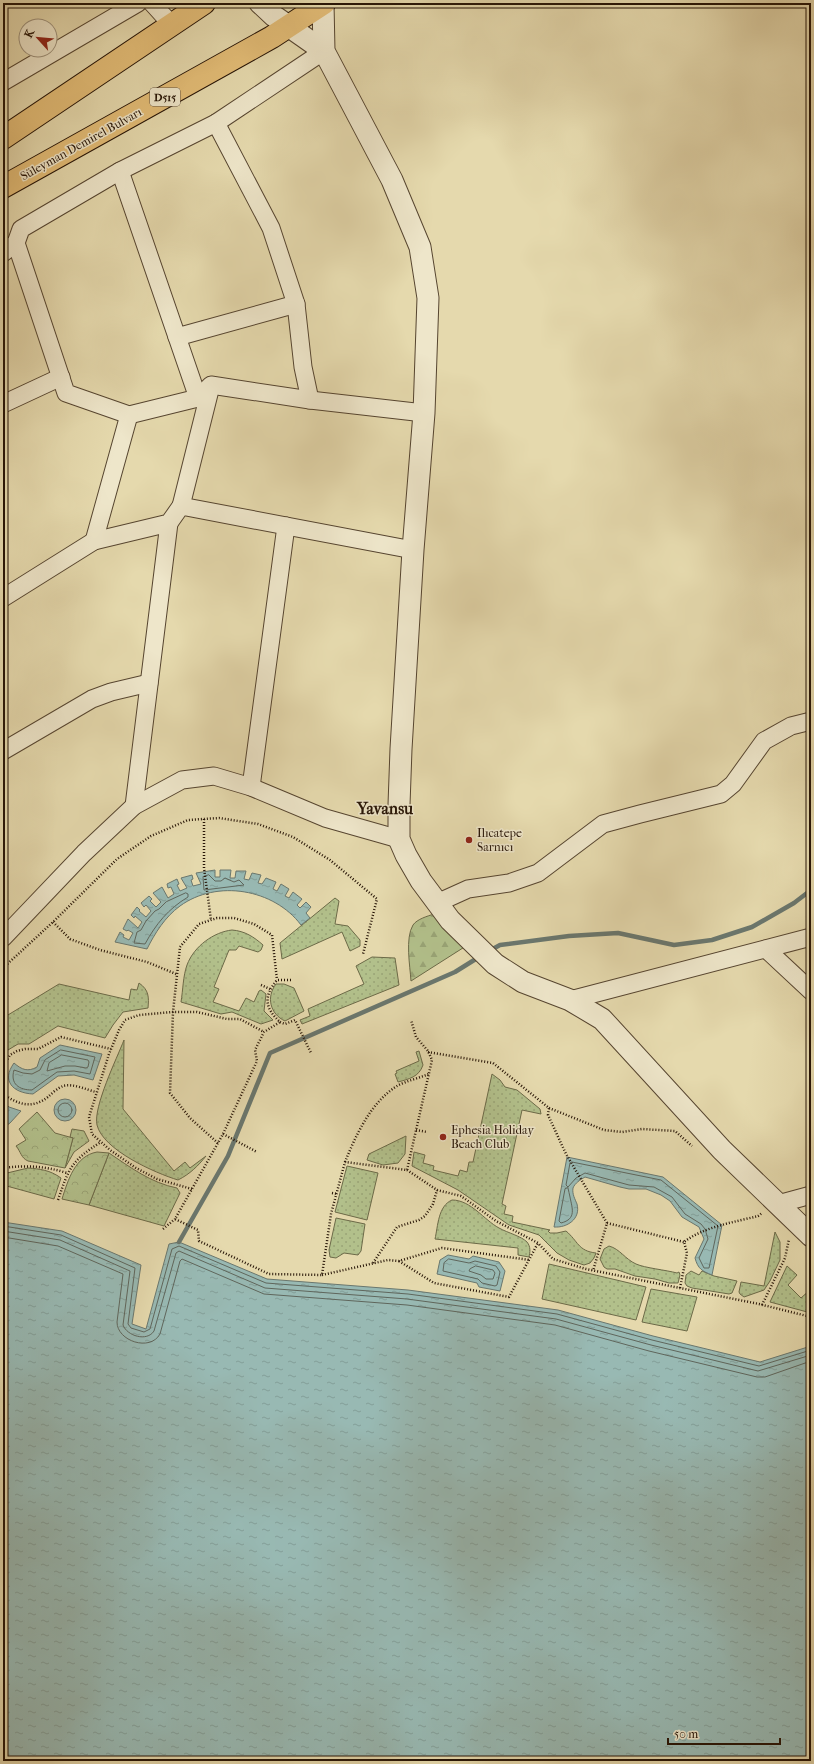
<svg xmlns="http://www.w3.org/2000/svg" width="814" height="1764" viewBox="0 0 814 1764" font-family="'IM FELL French Canon',serif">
<defs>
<pattern id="grass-dots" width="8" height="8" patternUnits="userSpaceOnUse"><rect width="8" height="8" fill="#b2c08b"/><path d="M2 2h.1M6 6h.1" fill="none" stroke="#99a476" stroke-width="1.8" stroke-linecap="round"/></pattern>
<pattern id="forest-firs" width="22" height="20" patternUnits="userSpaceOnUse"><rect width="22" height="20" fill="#b2c08b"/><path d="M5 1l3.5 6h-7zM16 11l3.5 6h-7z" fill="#99a476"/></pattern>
<pattern id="park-crowns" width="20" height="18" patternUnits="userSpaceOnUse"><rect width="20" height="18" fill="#b2c08b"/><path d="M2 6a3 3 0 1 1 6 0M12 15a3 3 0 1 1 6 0" fill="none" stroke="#99a476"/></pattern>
<pattern id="water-ripples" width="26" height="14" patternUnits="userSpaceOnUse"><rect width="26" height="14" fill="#98b9b3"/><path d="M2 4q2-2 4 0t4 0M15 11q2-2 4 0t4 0" fill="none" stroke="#839e98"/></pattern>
</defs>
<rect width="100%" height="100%" fill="#e5d9ad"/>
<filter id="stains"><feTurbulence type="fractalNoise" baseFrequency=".005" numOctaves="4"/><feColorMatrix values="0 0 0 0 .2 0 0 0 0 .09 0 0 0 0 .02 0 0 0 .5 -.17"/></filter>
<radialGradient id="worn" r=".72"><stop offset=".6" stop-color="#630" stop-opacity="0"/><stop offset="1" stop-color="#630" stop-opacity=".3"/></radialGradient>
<g fill="url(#grass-dots)" stroke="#6c6a48">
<polygon points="335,898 339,901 335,924 348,926 360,940 360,946 350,951 342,932 282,959 280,943"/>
<path d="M232,930C245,931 254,937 263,945L261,950L258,952L239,946L236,950H229L214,987L219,989L213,1002L239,1011L246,998L254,1002L259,991L261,990L266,994L264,1011L273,1020L261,1024L232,1012L221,1014L181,1002C183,990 183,976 187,965C194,946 214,932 232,930Z"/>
<polygon points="372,957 395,958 399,985 302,1024 300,1020 310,1016 308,1009 364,984 356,966"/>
<path d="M139,983C149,990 149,997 148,1008L123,1012L113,1025L105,1038L58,1026L29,1044H18L3,1053V1018L59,984L129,1000L131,989L137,990Z"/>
<path d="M276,984H284L294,988L304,1011L285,1021C270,1014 266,997 276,984Z"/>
<path d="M124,1040L123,1109L174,1171L185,1162L190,1168L206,1156C198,1166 190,1174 178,1180C155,1173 103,1150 97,1125C93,1107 117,1058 124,1040Z"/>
<path d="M419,1051L423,1065C419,1077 409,1079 398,1082L395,1074L397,1073L396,1071L419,1061L416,1052Z"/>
<path d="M492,1074L500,1080L505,1087L517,1090L540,1109L541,1114L522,1110L502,1204L506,1206L504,1214L513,1216L512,1222L550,1230L548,1231L550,1233H557L566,1231C578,1241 578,1251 596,1253L594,1258L590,1263L584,1265L569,1260L557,1253L539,1235L509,1225L458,1190L412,1166L414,1152L425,1155L423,1163L434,1166L433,1170L458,1176L460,1170L467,1172L469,1162H473Z"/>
<polygon points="72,1129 84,1131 89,1141 74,1152 65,1168 73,1138 70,1137"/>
<polygon points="406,1136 405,1154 398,1163 383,1165 367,1160 369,1154"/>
<path d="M109,1153C130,1167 151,1183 177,1188L180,1193L164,1226L89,1205Z"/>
<polygon points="347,1166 378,1173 367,1220 335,1212"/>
<path d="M28,1168C40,1169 50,1170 61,1178L54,1199L3,1185V1174Z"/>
<path d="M452,1200C471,1200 484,1220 499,1228C508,1233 521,1236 527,1242C531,1247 530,1252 529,1257L518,1255V1248L435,1239C438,1226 438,1206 452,1200Z"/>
<polygon points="336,1218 365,1224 361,1251 358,1255 344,1253 336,1258 330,1257 329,1250"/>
<polygon points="775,1232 780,1242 780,1260 770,1281 764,1290 744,1297 740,1294 739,1292 741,1282 764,1286"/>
<path d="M609,1246C620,1249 625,1259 636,1264C645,1268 666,1270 677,1273L679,1272L680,1275L678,1283H669L655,1279L635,1276L615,1269H607L604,1267L600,1259L604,1249Z"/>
<polygon points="549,1264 646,1287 636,1320 542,1299"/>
<polygon points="787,1266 797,1275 788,1285 801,1298 811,1289 811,1313 770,1302"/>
<polygon points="691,1271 699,1275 702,1271 714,1276 737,1281 732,1293 729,1294 692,1288 687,1286 685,1283 686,1275"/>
<polygon points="651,1289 697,1297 687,1331 642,1322"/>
</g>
<path fill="url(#forest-firs)" stroke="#6c6a48" d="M434,914L466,946L411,981C410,966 405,938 413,925C417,919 428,916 434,914Z"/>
<g fill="url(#park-crowns)" stroke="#6c6a48">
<path d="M37,1112L55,1133L73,1138L65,1168L28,1161C21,1158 21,1152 16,1146L26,1140L19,1129Z"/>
<path d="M97,1152L109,1153L89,1205L62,1199C68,1180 75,1156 97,1152Z"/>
</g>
<g fill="url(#water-ripples)" stroke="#6a776e">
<path d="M215,870V877H220V870H231L230,878H235L236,871H246L244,879L249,880L252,873L261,875L258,883L262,884L266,878L276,882L273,889L277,891L281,884L289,889L285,896L289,898L293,892L302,899L297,905L300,908L306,902L311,907L306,913L310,918L301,925C274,889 217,879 180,906C165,917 155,933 147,949L115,942L120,932L124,935L123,937L129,940L133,933L128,930L127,931L123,929L128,919L138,928L142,922L135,916L134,918L131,915L137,907L140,910L139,911L146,917L151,911L146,905L144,907L141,903L149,896L152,899L150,901L156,907L161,902L153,893L162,887L168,898L174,894L171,887L168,888L167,884L177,879L179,884L177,885L180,891L187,888L181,878L192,875L193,879L191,880L193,886L201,884L196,873Z"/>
<path d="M60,1045L102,1054L93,1080L74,1075L58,1076L33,1094C13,1093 1,1081 14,1063C22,1070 28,1072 37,1067L40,1058Z"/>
<circle cx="65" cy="1110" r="11"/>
<polygon points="3,1101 9,1107 21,1111 10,1123 3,1128"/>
<path d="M567,1157L663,1177L722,1225L712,1275C702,1271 698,1269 695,1258L704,1239L699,1227L682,1217L670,1201L661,1195L646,1189H629L620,1187L585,1177C580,1180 575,1183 573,1188C572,1194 575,1199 577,1204C581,1219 567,1228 554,1227Z"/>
<polygon points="3,1222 62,1231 141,1265 132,1324 146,1329 169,1244 179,1242 267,1279 408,1290 558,1310 653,1336 760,1362 811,1346 811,1761 3,1761"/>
<polygon points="448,1255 469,1259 473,1256 499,1262 505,1271 500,1291 479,1287 477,1283 437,1274 440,1260"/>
</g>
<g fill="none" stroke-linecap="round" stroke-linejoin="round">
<g stroke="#5f665c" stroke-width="1">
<polygon points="209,875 215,881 221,881 225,878 234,882 239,880 244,885 204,890 203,877"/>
<path d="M186,893L188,894V897C168,909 156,924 145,944L134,943L137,932L141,930L146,921L155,911L159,909L166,902Z"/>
<path d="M61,1050L95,1057L90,1074L74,1071L57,1072L32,1090C19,1090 10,1084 14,1070L23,1073L32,1074L40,1070L45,1060Z"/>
<polygon points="62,1055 88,1060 89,1062 88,1067 86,1068 75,1066 65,1066 47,1071 49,1063"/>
<circle cx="65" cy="1110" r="7"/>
<polygon points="572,1162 661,1180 718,1226 709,1268 704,1268 699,1258 708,1239 705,1229 701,1224 685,1214 672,1197 654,1187 629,1185 585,1173 576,1178 568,1187 566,1185 570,1163"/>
<path d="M568,1188C569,1191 569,1194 570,1197C572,1208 577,1219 561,1223L559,1221L565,1189Z"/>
<polyline points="3,1226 61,1235 135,1268 128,1324 131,1328 144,1332 150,1329 172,1249 179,1246 266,1283 408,1294 557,1314 652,1340 759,1366 811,1350"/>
<path d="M3,1231L60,1240L130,1271L123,1325C127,1336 147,1342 154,1331L176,1253L179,1251L265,1288L407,1299L556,1319L651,1345L758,1371L811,1355"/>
<path d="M3,1237L58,1246L123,1274L117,1322C117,1341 150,1352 160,1334L180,1261L182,1259L264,1294L407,1305L555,1325L649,1351L757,1377H765L811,1361"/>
<polygon points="449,1259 469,1263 475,1261 496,1266 500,1272 497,1285 495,1286 482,1283 478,1279 443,1271 444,1263"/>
<polygon points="476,1266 493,1270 495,1273 493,1279 486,1279 481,1275 469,1271 470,1269"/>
</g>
<g stroke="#6a776e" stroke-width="4.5">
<polyline points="489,951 500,945 569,936 618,933 674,945 712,940 752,927 794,903 811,890"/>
<polyline points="179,1242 228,1156 270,1053 455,972 479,957"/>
</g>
<defs>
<g id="minor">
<polyline points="152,3 171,24"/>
<polyline points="3,82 138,3"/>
<polyline points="216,123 271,228 296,304 303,367 310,400"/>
<polyline points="120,171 198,398"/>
<polyline points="16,243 66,393 129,415 198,398 211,385 310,400 424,413"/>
<polyline points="3,253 16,243 21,229 120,171 216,123 324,51"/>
<polyline points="177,337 296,304"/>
<polyline points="3,404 61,377"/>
<polyline points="181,506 211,386"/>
<polyline points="94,541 129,415"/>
<polyline points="3,598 94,541 169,523 181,506 413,550"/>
<polyline points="3,751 92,699 111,692 149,683"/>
<polyline points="251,787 286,526"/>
<polyline points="134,806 169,523"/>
<polyline points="437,903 468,889 509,883 538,873 603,824 640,814 721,794 733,784 764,741 791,726 811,721"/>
<polyline points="3,938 84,853 134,806 182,780 214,776 251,787 325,818 399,839"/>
<polyline points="766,949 811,991"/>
<polyline points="570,1000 811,937"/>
<polyline points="778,1204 811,1195"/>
</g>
<g id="tertiary">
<polyline points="260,3 274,16 324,51"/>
<polyline points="323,3 324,51 392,180 420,247 428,298 424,413 413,550 401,749 399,805 399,839 406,855 421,881 450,920 495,964 523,982 570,1000 602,1019 722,1150 811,1236"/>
</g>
<g id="trunk">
<polyline points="3,138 204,3"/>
<polyline points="3,187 272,37 324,3"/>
</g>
</defs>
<use href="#minor" stroke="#564530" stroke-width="19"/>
<use href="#tertiary" stroke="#564530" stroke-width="23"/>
<use href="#trunk" stroke="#261406" stroke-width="24"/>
<g stroke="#261406" stroke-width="2.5" stroke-dasharray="1 2" stroke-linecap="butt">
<polyline points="204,819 204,868 211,920"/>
<polyline points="53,922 70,939 100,950 147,962 176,974"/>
<polyline points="3,968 53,922 117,859 151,836 188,820 219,818 258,824 293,837 330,860 377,899 363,954"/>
<path d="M291,980H277C263,997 265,1008 280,1022L264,1032L255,1050L257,1061L223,1134L175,1219L198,1230L199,1241L269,1274L322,1275L331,1214L345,1162L407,1170L432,1060L428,1051L416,1037L411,1020"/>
<polyline points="261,985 270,989"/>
<polyline points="280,1022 285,1024 295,1020 311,1053"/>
<polyline points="428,1052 493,1063 549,1108 548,1115 566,1154 607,1223 593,1271"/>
<polyline points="3,1067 10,1055 17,1051 25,1049 38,1049 61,1037 111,1049"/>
<path d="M3,1094C19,1105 32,1109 48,1097C52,1093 58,1088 63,1086C73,1083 87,1090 96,1092"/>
<polyline points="549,1108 604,1130 622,1132 642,1129 675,1131 692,1146"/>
<polyline points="416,1130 427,1132"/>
<polyline points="223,1134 257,1152"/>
<polyline points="218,1143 190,1118 170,1093 173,1012 180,947 199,924 217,918 234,918 254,924 272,935 277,980"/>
<path d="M345,1162C356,1135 371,1102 397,1086C406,1081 419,1078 429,1074"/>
<path d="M3,1168C26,1165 45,1166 67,1173"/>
<polyline points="407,1170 437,1190 461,1196 496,1221 538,1243 553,1259 586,1269 759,1304 811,1317"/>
<polyline points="192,1189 157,1179 136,1168 110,1150 92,1134 89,1117 109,1054 119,1030 125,1020 139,1015 173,1012 197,1012 227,1019 240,1019 264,1032"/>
<polyline points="332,1193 337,1194"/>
<path d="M58,1200C69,1168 71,1161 101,1142"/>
<polyline points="607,1223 684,1242"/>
<polyline points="163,1229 175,1219"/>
<polyline points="399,1261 434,1283 509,1297 538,1243"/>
<polyline points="373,1263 397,1227 419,1220 425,1216 433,1204 437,1190"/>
<polyline points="322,1275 388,1260 399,1261 442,1248 530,1260"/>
<path d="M680,1288L687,1253L684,1242C703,1227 735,1222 758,1216L762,1213"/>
<polyline points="762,1305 785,1258 789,1239"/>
</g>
<use href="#minor" stroke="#eee6ca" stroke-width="17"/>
<use href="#tertiary" stroke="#eee6ca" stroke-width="21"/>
<use href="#trunk" stroke="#e2bc76" stroke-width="22"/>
</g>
<g fill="#8f2418" stroke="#eee6ca" stroke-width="1.5">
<circle cx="469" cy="840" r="4"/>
<circle cx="443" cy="1137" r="4"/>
</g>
<g text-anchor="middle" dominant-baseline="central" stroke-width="3" stroke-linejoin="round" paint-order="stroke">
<rect fill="#eee6ca" stroke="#625341" stroke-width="1" x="150" y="88" width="30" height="18" rx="3"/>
<g font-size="11" font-weight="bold" fill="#261406">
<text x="165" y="97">D515</text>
</g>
<g font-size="12" fill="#261406" stroke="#eee6ca">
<text transform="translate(81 144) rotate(-29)">Süleyman Demirel Bulvarı</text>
</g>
<g font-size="12" fill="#261406" stroke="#eee6ca" text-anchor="start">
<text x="477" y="833">Ilıcatepe<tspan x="477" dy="14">Sarnıcı</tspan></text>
<text x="451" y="1130">Ephesia Holiday<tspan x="451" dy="14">Beach Club</tspan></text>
</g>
<g font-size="16" font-weight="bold" fill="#261406" stroke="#eee6ca">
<text x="385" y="808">Yavansu</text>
</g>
</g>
<rect width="814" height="1764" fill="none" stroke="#e5d9ad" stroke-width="16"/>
<rect x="4" y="4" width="806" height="1756" fill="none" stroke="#261406" stroke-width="2"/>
<rect x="8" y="8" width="798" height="1748" fill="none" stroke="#261406"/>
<g transform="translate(38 38) rotate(297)"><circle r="19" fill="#eee6ca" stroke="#9e927c"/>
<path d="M0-3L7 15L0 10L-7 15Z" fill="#8f2418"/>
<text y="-6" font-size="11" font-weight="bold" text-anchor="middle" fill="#261406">K</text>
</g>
<path d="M668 1738v6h112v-6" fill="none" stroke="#261406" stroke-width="2"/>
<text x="674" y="1738" font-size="12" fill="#261406" stroke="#eee6ca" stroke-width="3" paint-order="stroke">50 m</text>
<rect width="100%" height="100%" filter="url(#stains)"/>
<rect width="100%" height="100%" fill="url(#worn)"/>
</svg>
